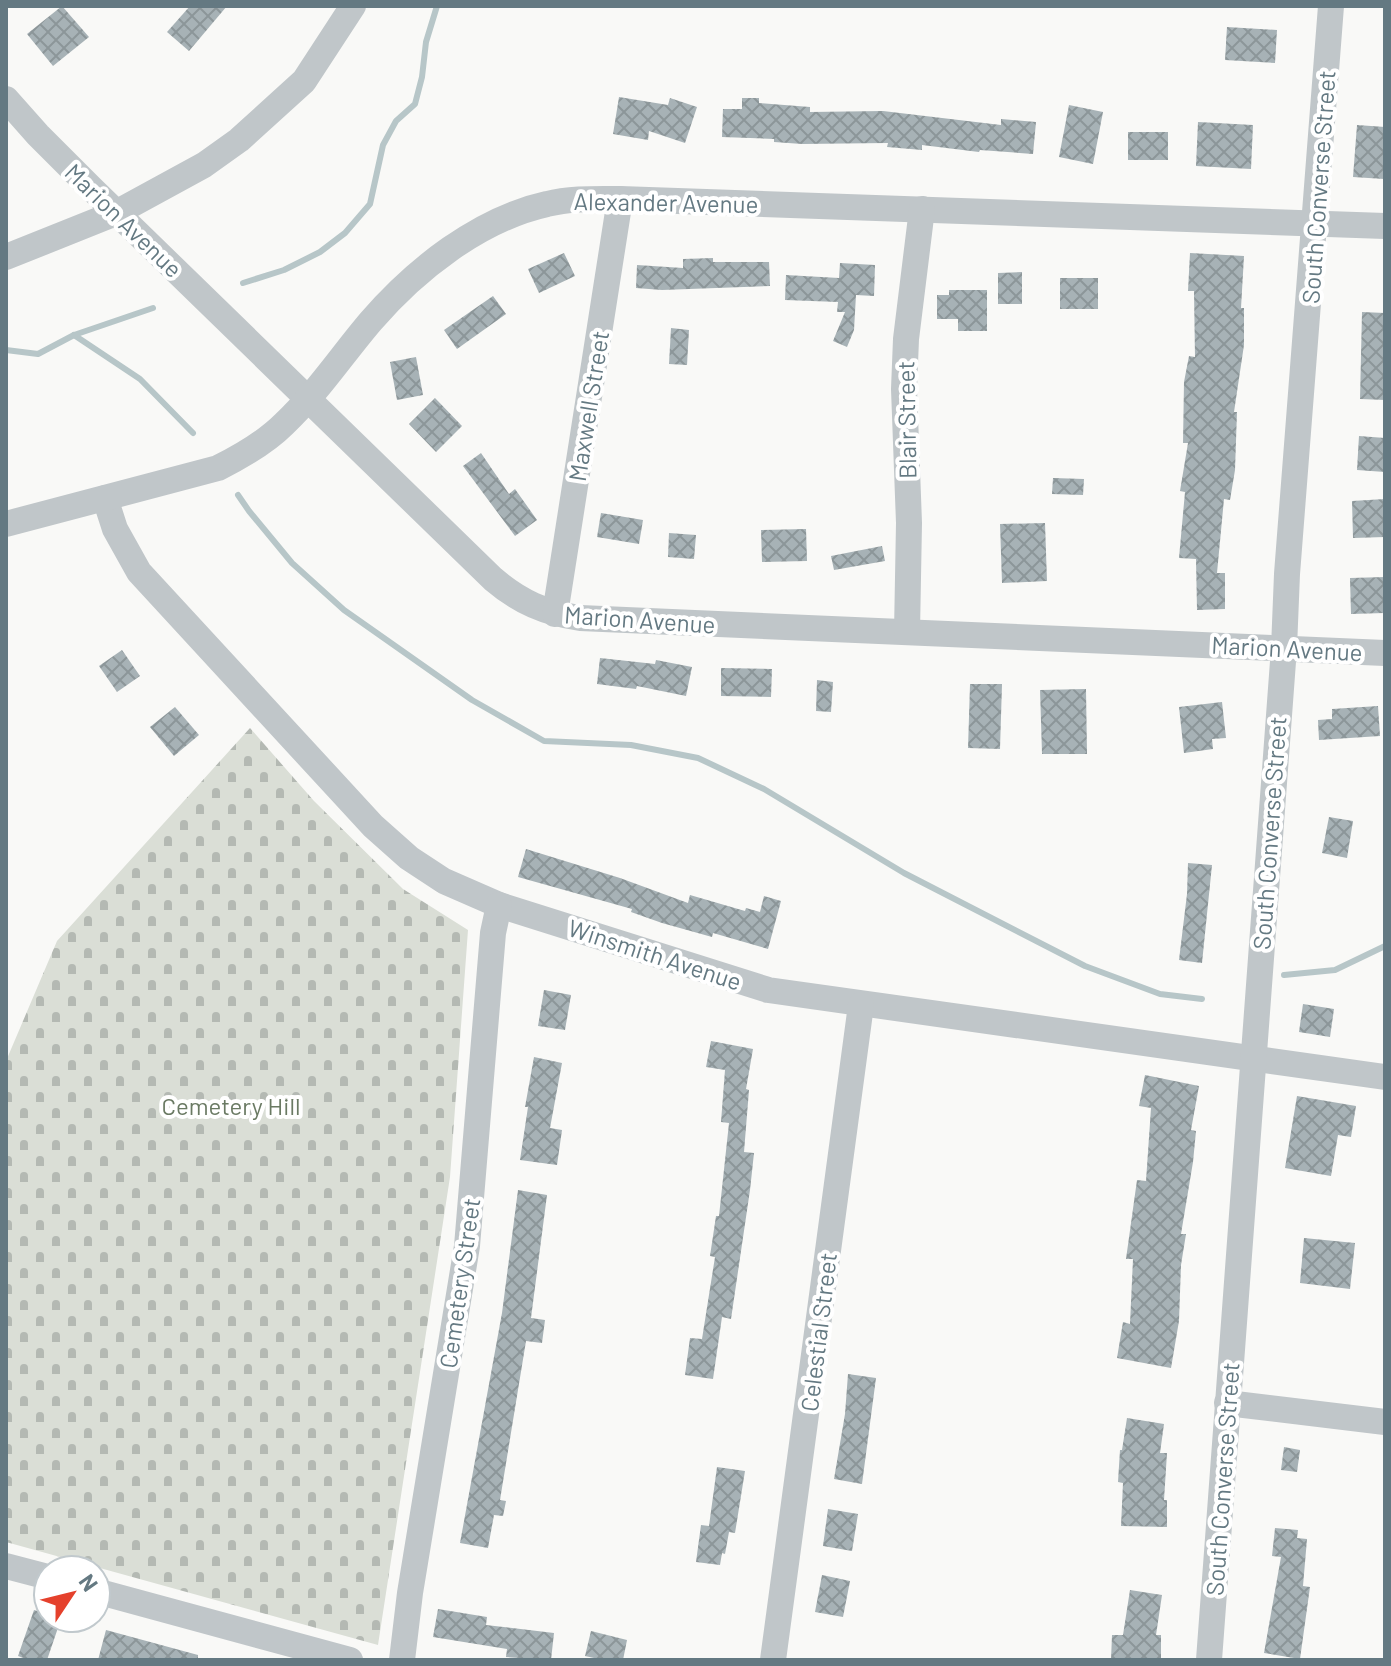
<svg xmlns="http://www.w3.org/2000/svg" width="1391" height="1666" viewBox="0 0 1391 1666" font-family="Barlow,sans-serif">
<defs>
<pattern id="cemetery-stones" width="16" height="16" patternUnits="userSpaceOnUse" patternTransform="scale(2)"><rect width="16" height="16" fill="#daded6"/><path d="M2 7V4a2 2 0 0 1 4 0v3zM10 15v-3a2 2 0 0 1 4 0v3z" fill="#b4b9b3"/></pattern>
<pattern id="building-cross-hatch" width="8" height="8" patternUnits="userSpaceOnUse" patternTransform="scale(2)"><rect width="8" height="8" fill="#a7b2b6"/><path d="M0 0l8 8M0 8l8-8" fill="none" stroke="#8c9699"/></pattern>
</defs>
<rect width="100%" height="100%" fill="#f9f9f7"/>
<polygon fill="url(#cemetery-stones)" points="250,728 314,801 403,889 468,930 450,1177 378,1645 6,1542 6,1061 57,941"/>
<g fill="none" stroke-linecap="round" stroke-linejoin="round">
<g stroke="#b7c6c8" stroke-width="6">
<polyline points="243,283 284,270 320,252 345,233 370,204 383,145 396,121 415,104 422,77 426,42 437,6"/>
<polyline points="74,335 140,379 193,433"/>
<polyline points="6,350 38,354 74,335 153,308"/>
<polyline points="238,495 249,511 292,563 344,610 472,700 544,741 631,745 698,758 764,789 904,873 1085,966 1160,994 1202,999"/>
<polyline points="1284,975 1335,970 1385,946"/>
</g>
</g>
<g fill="url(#building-cross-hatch)">
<polygon points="62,6 89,37 53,66 27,34"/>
<polygon points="190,6 227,6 189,51 167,32"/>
<polygon points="1227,27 1277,30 1275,63 1225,60"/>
<polygon points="619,97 668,105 670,98 697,107 685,143 649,131 648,140 613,134"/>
<polygon points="742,98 759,98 759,103 810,107 810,112 883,111 1001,125 1001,119 1036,122 1033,154 980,150 979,152 922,145 922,150 887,147 888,143 802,144 774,142 774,139 722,137 723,109 742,109"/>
<polygon points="1069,105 1103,112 1093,164 1059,157"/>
<polygon points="1198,122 1253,125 1251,169 1196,166"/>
<polygon points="1357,125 1385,127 1384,179 1353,177"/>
<rect x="1128" y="132" width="40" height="28"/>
<polygon points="564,253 575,276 539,293 528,269"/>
<polygon points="1190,253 1244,256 1241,308 1244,308 1244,345 1234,412 1237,412 1235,470 1230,500 1224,499 1217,573 1225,573 1225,609 1197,610 1196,559 1179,558 1185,492 1180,491 1188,443 1183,443 1184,382 1189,356 1195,357 1194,291 1188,291"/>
<polygon points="713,258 713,262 769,262 770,286 662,290 636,288 637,265 683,268 683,259"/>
<polygon points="840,263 875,265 874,296 856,295 854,330 847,347 833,341 845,312 837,312 838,302 785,300 786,275 839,278"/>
<polygon points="1022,272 1022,304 998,304 998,273"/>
<rect x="1060" y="278" width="38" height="31"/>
<polygon points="949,290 987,290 987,331 958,331 958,319 937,319 937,295 949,295"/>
<polygon points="493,296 506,314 457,349 444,330"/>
<polygon points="1362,312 1385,313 1385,400 1360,399"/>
<polygon points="671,328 689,330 687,365 669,364"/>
<polygon points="416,357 423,395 397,400 390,362"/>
<polygon points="435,398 462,426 436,452 409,424"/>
<polygon points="1359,436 1385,438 1385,472 1357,470"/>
<polygon points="481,453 509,494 515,489 537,520 515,536 463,466"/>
<polygon points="1053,478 1084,479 1083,495 1052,494"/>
<polygon points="1385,499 1385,537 1353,538 1352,501"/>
<polygon points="601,513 643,520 639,544 597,537"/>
<polygon points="1045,523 1047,581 1002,583 1000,524"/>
<polygon points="806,529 807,561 762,562 761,530"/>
<polygon points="669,533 696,535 694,559 668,557"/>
<polygon points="882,546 885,561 834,570 831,556"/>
<polygon points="1385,577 1385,613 1351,614 1350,578"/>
<polygon points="122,650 140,676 117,692 99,666"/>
<polygon points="600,658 655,664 656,660 692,667 686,696 637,686 636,689 597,684"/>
<polygon points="721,668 772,669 771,697 721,696"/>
<polygon points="817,680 833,682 831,712 816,711"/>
<polygon points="970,684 1002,684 1000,749 968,748"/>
<polygon points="1086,689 1087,754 1042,754 1040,690"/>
<polygon points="1222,702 1226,738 1212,739 1213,749 1184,753 1179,707"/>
<polygon points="1378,706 1380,736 1319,740 1318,720 1332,719 1332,709"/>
<polygon points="175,707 199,735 174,756 150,727"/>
<polygon points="1329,817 1353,821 1347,858 1322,853"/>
<polygon points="526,849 620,878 688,903 690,895 745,911 746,908 760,912 764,896 781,901 768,949 713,933 712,937 662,923 631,912 632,909 518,877"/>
<polygon points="1188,863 1212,865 1202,963 1179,960 1187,894"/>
<polygon points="544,990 571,995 565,1030 538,1026"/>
<polygon points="1303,1004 1334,1009 1330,1037 1299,1032"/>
<polygon points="711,1041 753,1049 746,1089 749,1090 744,1152 754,1153 750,1190 731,1319 722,1317 713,1379 685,1375 690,1338 702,1339 715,1257 710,1256 716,1216 719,1216 729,1123 721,1122 725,1070 706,1067"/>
<polygon points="534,1057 562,1063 550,1128 562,1130 557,1165 520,1160 528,1107 525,1107"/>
<polygon points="1145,1075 1199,1086 1191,1130 1196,1131 1193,1162 1181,1234 1186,1234 1181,1265 1179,1321 1171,1368 1117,1358 1123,1322 1130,1324 1133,1259 1126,1259 1137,1180 1146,1181 1151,1108 1139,1106"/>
<polygon points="1297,1096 1356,1106 1351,1137 1338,1135 1331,1176 1285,1168"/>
<polygon points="518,1190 547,1195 531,1318 545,1320 542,1343 526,1341 500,1500 506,1501 503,1516 494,1515 488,1548 460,1543 502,1313"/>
<polygon points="1304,1238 1355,1243 1350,1289 1300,1283"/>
<polygon points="848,1374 876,1378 862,1484 834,1479 845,1414"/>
<polygon points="1127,1418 1164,1424 1160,1453 1167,1453 1164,1500 1167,1500 1167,1527 1121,1526 1123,1483 1118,1482 1120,1450 1122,1450"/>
<polygon points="1284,1447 1300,1450 1297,1472 1281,1470"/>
<polygon points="717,1467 745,1471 735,1533 729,1532 725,1554 722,1553 720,1565 696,1562 701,1525 709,1526"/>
<polygon points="828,1509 858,1514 852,1551 823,1546"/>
<polygon points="1275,1528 1298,1530 1297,1538 1307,1539 1303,1586 1310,1587 1300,1659 1264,1653 1281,1557 1272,1556"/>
<polygon points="822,1575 850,1581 843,1617 815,1612"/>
<polygon points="1130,1590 1162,1595 1156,1635 1161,1635 1161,1660 1111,1660 1112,1635 1123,1635"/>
<polygon points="438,1609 487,1617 486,1625 554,1633 551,1660 506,1657 507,1649 433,1637"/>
<polygon points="34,1610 48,1614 48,1618 61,1619 47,1660 29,1660 18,1656"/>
<polygon points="106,1630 198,1655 198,1660 98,1660"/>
<polygon points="591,1631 627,1640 623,1660 603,1660 585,1656"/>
</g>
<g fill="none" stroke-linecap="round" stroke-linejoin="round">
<g stroke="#c0c6c9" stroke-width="26">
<path d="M6,99L38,135L90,187L493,579C520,602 545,613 580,618L1385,653"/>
<polyline points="6,257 116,213 204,165 239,140 304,81 353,6"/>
<polyline points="105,498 115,529 139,572 373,826 409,858 444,881 499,905 768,990 1385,1077"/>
<path d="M6,524L218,468C242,456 265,443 284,424C317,393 342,355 371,321C415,270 479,219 547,204C571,198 595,199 620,199L1385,226"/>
<polyline points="555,614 620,199"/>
<polyline points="907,632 909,523 904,389 906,339 922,209"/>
<polyline points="1227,1403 1385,1422"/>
<polyline points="6,1566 48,1577"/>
<polyline points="96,1591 350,1660"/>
<polyline points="402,1660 410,1593 467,1246 493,933 499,905"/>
<polyline points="773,1660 861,1005"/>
<polyline points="1209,1660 1284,648 1287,574 1331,6"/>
</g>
</g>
<g text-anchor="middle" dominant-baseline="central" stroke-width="8" stroke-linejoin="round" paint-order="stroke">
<g font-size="24" fill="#647982" stroke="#fff">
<text transform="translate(1318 187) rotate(-86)">South Converse Street</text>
<text transform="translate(666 202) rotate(1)">Alexander Avenue</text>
<text transform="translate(124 220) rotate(44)">Marion Avenue</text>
<text transform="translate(588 406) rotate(-81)">Maxwell Street</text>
<text transform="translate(906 420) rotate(-91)">Blair Street</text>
<text transform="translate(640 619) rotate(4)">Marion Avenue</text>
<text transform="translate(1287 648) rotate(3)">Marion Avenue</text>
<text transform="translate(1269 833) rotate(-86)">South Converse Street</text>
<text transform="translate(655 954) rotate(18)">Winsmith Avenue</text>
<text transform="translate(459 1283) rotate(-82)">Cemetery Street</text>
<text transform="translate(818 1332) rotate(-83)">Celestial Street</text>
<text transform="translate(1222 1479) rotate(-86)">South Converse Street</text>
</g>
<g font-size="24" fill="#6a7a63" stroke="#fff">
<text x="231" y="1105">Cemetery Hill</text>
</g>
</g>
<rect width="1391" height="1666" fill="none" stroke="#647982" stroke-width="16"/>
<g transform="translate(72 1594) rotate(55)"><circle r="38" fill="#ffffff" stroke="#c1c9cd" stroke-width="2"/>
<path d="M0-6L14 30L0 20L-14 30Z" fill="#e5412c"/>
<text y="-12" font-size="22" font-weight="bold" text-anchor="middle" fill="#647982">N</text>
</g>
</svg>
